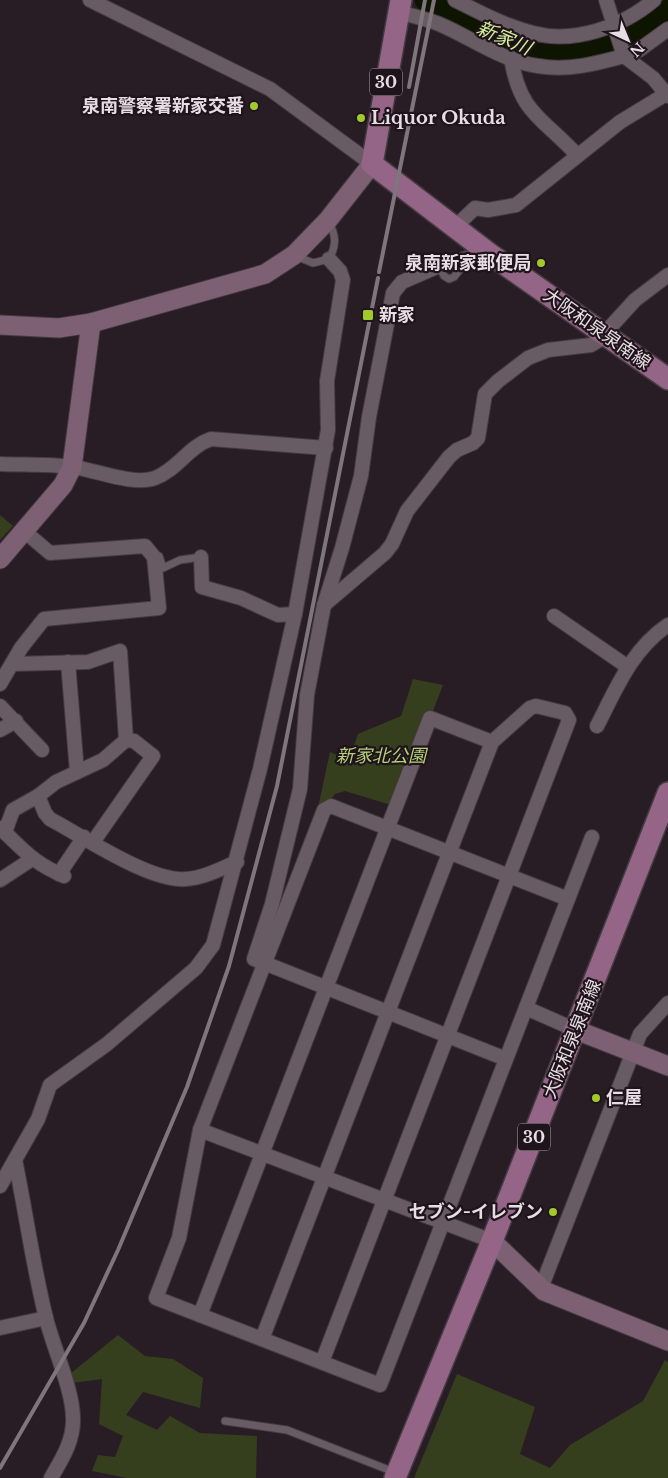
<svg xmlns="http://www.w3.org/2000/svg" width="668" height="1478" viewBox="0 0 668 1478" font-family="'Libre Baskerville','Noto Sans JP',serif">
<rect width="100%" height="100%" fill="#281d25"/>
<g fill="#353f1d">
<polygon points="0,515 13,526 0,540"/>
<polygon points="413,679 443,685 433,711 429,711 391,805 345,791 335,794 316,817 330,752 349,760 358,734 401,716"/>
<polygon points="118,1335 145,1356 173,1359 203,1378 200,1408 143,1392 126,1415 157,1430 170,1416 200,1433 257,1436 256,1478 127,1478 92,1471 98,1455 115,1457 123,1436 99,1424 102,1379 72,1383 70,1374"/>
<polygon points="665,1360 668,1362 668,1478 414,1478 457,1374 535,1407 520,1454 550,1468 570,1445 643,1401"/>
</g>
<g fill="none" stroke-linecap="round" stroke-linejoin="round">
<path stroke="#0d1400" stroke-width="21" d="M425,0C457,20 500,46 538,53C569,58 611,49 638,33C648,27 658,18 668,10"/>
<defs>
<g id="lane">
<polyline points="472,253 444,261 439,266 444,276 449,279 454,277 478,247"/>
<path d="M296,256L313,263L329,259C337,245 336,234 328,221"/>
<polyline points="159,556 163,568 180,560 201,557"/>
<polyline points="225,1421 287,1430 394,1472"/>
</g>
<g id="street">
<polyline points="90,0 270,89 372,164"/>
<path d="M455,0C481,13 505,26 533,33C574,44 622,27 654,0"/>
<polyline points="606,0 624,56 639,50 668,29"/>
<path d="M399,12C412,16 427,19 439,24C472,38 502,61 538,66C568,71 595,64 624,56L653,78L668,96"/>
<path d="M511,58C520,114 542,117 577,155"/>
<polyline points="455,227 475,208 488,210 516,205 620,122 666,94"/>
<polyline points="439,266 402,282 393,293 369,417 361,476 342,548 324,605 307,695 300,789 272,904 254,959 506,1059"/>
<polyline points="604,334 635,300 668,275"/>
<path d="M0,464C24,465 49,464 73,467C96,470 133,486 155,478C177,470 189,446 211,439L326,448"/>
<polyline points="201,557 202,587 241,598 278,615 295,614"/>
<polyline points="324,605 385,553 392,544 407,511 449,457 457,450 473,443 478,438 485,394 498,381 528,358 548,350 591,345 606,336"/>
<polyline points="554,616 628,667"/>
<polyline points="68,662 77,772"/>
<polyline points="0,684 21,648 44,619 159,608 154,557 145,546 50,553 24,531"/>
<polyline points="0,706 42,750"/>
<path d="M597,726C616,689 632,649 668,625"/>
<polyline points="0,730 16,721"/>
<path d="M38,796L45,813L50,819C84,837 150,882 186,879C204,878 220,869 237,862"/>
<path d="M0,828C24,850 33,863 64,876"/>
<polyline points="5,832 13,810 38,796 56,782 103,760 126,740 120,651 88,662 12,664"/>
<polyline points="93,842 153,756 134,741 126,740"/>
<polyline points="59,874 84,837"/>
<polyline points="0,880 32,859"/>
<polyline points="568,899 331,806 324,810 200,1130 179,1238 156,1298 380,1385 592,837"/>
<polyline points="526,1008 576,1030"/>
<polyline points="200,1130 492,1241"/>
<path d="M15,1160C26,1213 33,1266 46,1318C53,1347 73,1390 73,1418C74,1440 62,1459 51,1478"/>
<polyline points="0,1186 38,1119 50,1085 107,1044 196,968 213,945 260,769 295,614 328,430 327,381 343,280 340,271 329,259"/>
<polyline points="541,1288 640,1034 668,1003"/>
<polyline points="200,1315 430,718 492,742"/>
<polyline points="0,1328 46,1318"/>
<polyline points="262,1339 492,742 530,708 536,706 565,713 569,720 322,1362"/>
</g>
<g id="secondary">
<polyline points="0,325 59,328 91,323 265,274 294,255 328,220 372,164"/>
<polyline points="0,559 63,485 72,467 91,323"/>
<polyline points="576,1030 668,1066"/>
<polyline points="492,1241 544,1291 668,1341"/>
</g>
<g id="primary">
<polyline points="401,0 372,164 490,254 668,379"/>
<polyline points="395,1478 492,1241 668,793"/>
</g>
</defs>
<use href="#lane" stroke="#443b41" stroke-width="9"/>
<use href="#street" stroke="#443b41" stroke-width="16"/>
<use href="#secondary" stroke="#443b41" stroke-width="21"/>
<use href="#primary" stroke="#443b41" stroke-width="24"/>
<use href="#lane" stroke="#695b64" stroke-width="7"/>
<use href="#street" stroke="#695b64" stroke-width="14"/>
<use href="#secondary" stroke="#7e6075" stroke-width="19"/>
<use href="#primary" stroke="#946586" stroke-width="21"/>
<g stroke="#7f757c" stroke-width="4">
<polyline points="409,87 425,0"/>
<polyline points="379,272 434,0"/>
<polyline points="0,1468 84,1323 118,1250 187,1087 229,966 277,786 378,278"/>
</g>
</g>
<g fill="#a1c929" stroke="#1f141b" stroke-width="2">
<circle cx="254" cy="106" r="5"/>
<circle cx="361" cy="118" r="5"/>
<circle cx="541" cy="263" r="5"/>
<rect x="362" y="309" width="12" height="12" rx="2.5"/>
<circle cx="596" cy="1098" r="5"/>
<circle cx="553" cy="1212" r="5"/>
</g>
<g text-anchor="middle" dominant-baseline="central" stroke-width="4.5" stroke-linejoin="round" paint-order="stroke">
<g fill="#1f141b" stroke="#aaa1a7" stroke-width="1">
<rect x="370" y="68.5" width="32" height="27" rx="4"/>
<rect x="518" y="1123.5" width="32" height="27" rx="4"/>
</g>
<g font-size="16" font-weight="bold" fill="#e6dee3">
<text x="386" y="82">30</text>
<text x="534" y="1137">30</text>
</g>
<g font-size="18" font-weight="bold" fill="#e6dee3" stroke="#1f141b" text-anchor="end">
<text x="244" y="106">泉南警察署新家交番</text>
<text x="371" y="118" text-anchor="start">Liquor Okuda</text>
<text x="531" y="263">泉南新家郵便局</text>
<text x="379" y="315" text-anchor="start">新家</text>
<text x="606" y="1098" text-anchor="start">仁屋</text>
<text x="543" y="1212">セブン-イレブン</text>
</g>
<g font-size="18" fill="#e6dee3" stroke="#1f141b">
<text transform="translate(597 329) rotate(35)">大阪和泉泉南線</text>
<text transform="translate(572 1039) rotate(-68)">大阪和泉泉南線</text>
</g>
<g font-size="18" font-style="italic" fill="#b4d078" stroke="#1f141b">
<text x="381" y="756">新家北公園</text>
</g>
<g font-size="19" font-style="italic" fill="#d5f299" stroke="#1f141b">
<text transform="translate(504 38) rotate(23)">新家川</text>
</g>
</g>
<g transform="translate(628 40) rotate(136)" stroke="#1f141b" stroke-width="4" paint-order="stroke">
<path d="M0-4L9 19L0 12L-9 19Z" fill="#e6dee3"/>
<text y="-8" font-size="14" font-weight="bold" text-anchor="middle" fill="#e6dee3">N</text>
</g>
</svg>
